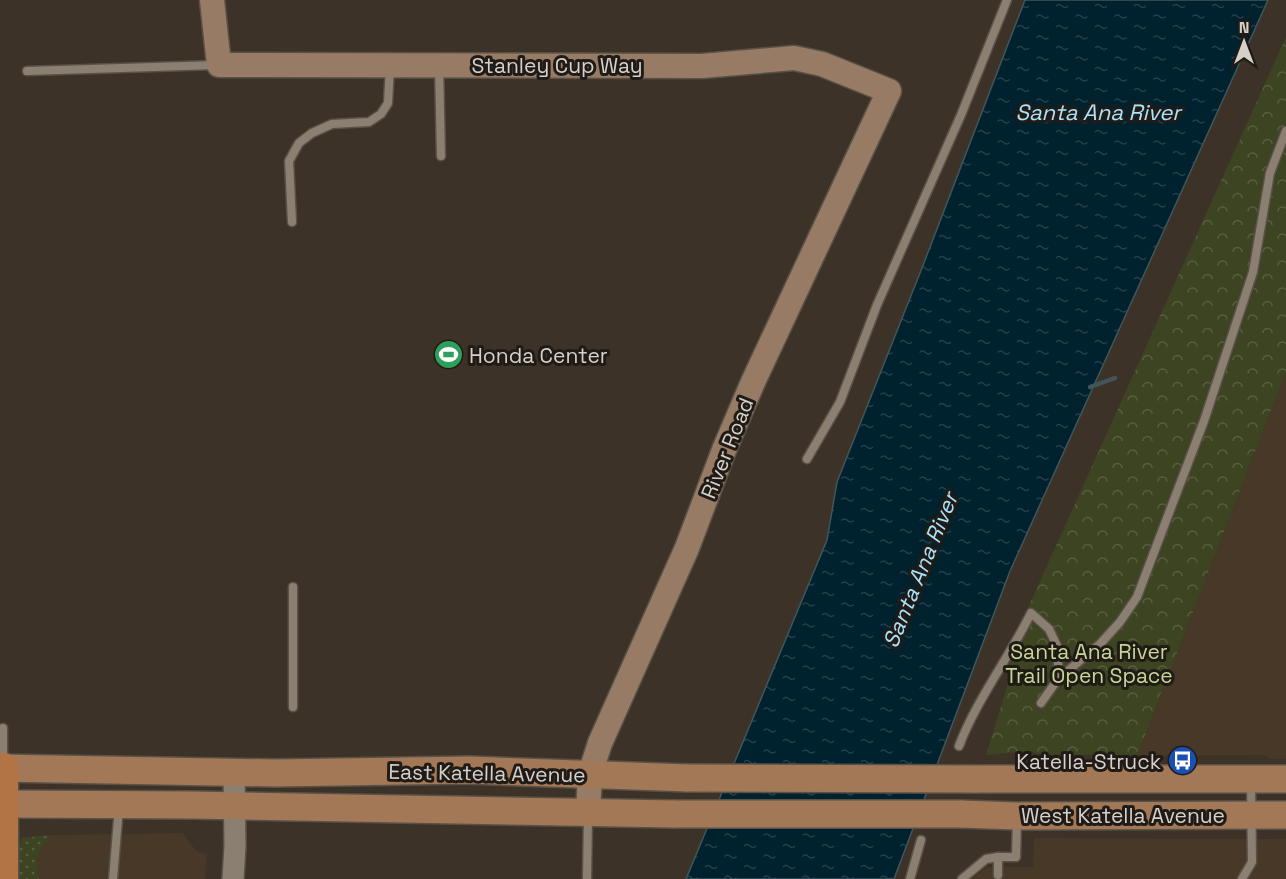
<svg xmlns="http://www.w3.org/2000/svg" width="1286" height="879" viewBox="0 0 1286 879" font-family="'Space Grotesk',sans-serif">
<defs>
<pattern id="grass-dots" width="8" height="8" patternUnits="userSpaceOnUse" patternTransform="scale(1.5)"><rect width="8" height="8" fill="#3d4422"/><path d="M2 2h.1M6 6h.1" fill="none" stroke="#585e41" stroke-width="1.8" stroke-linecap="round"/></pattern>
<pattern id="forest-crowns" width="20" height="18" patternUnits="userSpaceOnUse" patternTransform="scale(1.5)"><rect width="20" height="18" fill="#3d4422"/><path d="M2 6a3 3 0 1 1 6 0M12 15a3 3 0 1 1 6 0" fill="none" stroke="#585e41"/></pattern>
<pattern id="water-ripples" width="26" height="14" patternUnits="userSpaceOnUse" patternTransform="scale(1.5)"><rect width="26" height="14" fill="#00212e"/><path d="M2 4q2-2 4 0t4 0M15 11q2-2 4 0t4 0" fill="none" stroke="#24404b"/></pattern>
</defs>
<rect width="100%" height="100%" fill="#3d3227"/>
<g fill="#473827">
<polygon points="1286,372 1286,759 1270,759 1265,755 1137,756"/>
<polygon points="183,833 197,852 207,854 205,879 39,879 37,856 50,835"/>
<polygon points="1034,838 1286,839 1286,879 972,879 987,867 1033,867"/>
</g>
<polygon fill="url(#grass-dots)" points="50,835 37,856 39,879 18,879 18,848 22,838"/>
<polygon fill="url(#forest-crowns)" points="1286,37 1286,372 1137,756 1038,754 1029,751 986,755 1007,687 1013,638 1027,610"/>
<polygon fill="url(#water-ripples)" stroke="#40565c" stroke-width="1.5" points="1025,0 1268,0 1010,571 894,879 686,879 827,540 837,482 922,268"/>
<g fill="none" stroke-linecap="round" stroke-linejoin="round">
<polyline stroke="#40565c" stroke-width="4.5" points="1090,387 1115,378"/>
<defs>
<g id="service">
<polyline points="439,66 441,156"/>
<polyline points="27,71 216,65"/>
<polyline points="292,222 289,161 299,143 312,133 332,124 369,122 381,114 388,103 390,66"/>
<polyline points="807,459 840,402 877,305 961,115 1007,0"/>
<polyline points="1041,703 1058,679 1100,644 1120,622 1137,597 1204,421 1253,272 1270,173 1286,131"/>
<polyline points="293,707 293,587"/>
<path d="M959,746C977,699 1009,658 1031,613L1049,629L1058,648V679"/>
<polyline points="3,762 3,728"/>
<polyline points="998,875 998,857 1016,857 1017,819"/>
<polyline points="113,879 119,807"/>
<polyline points="587,879 588,816"/>
<polyline points="910,879 921,840"/>
<polyline points="962,879 986,859 998,857"/>
<polyline points="1242,879 1252,862 1251,783"/>
</g>
<polyline id="tertiary" points="233,879 235,846 234,772"/>
<polyline id="secondary" points="212,0 219,65 702,66 794,58 822,64 889,91 753,382 724,450 687,548 600,743 590,774 588,812"/>
<g id="primary">
<polyline points="0,768 275,773 469,770 688,778"/>
<polyline points="974,779 1286,779"/>
<polyline points="0,804 191,805 674,814"/>
<polyline points="960,814 1017,816 1286,815"/>
</g>
<polyline id="motorway" points="3,768 3,879"/>
</defs>
<use href="#service" stroke="#595147" stroke-width="11"/>
<use href="#tertiary" stroke="#595147" stroke-width="24"/>
<use href="#secondary" stroke="#595147" stroke-width="27"/>
<use href="#primary" stroke="#595147" stroke-width="30"/>
<use href="#motorway" stroke="#595147" stroke-width="33"/>
<use href="#service" stroke="#8b7f72" stroke-width="8"/>
<use href="#tertiary" stroke="#8b7f72" stroke-width="21"/>
<use href="#secondary" stroke="#977b64" stroke-width="24"/>
<use href="#primary" stroke="#a27857" stroke-width="27"/>
<use href="#motorway" stroke="#b27345" stroke-width="30"/>
<defs>
<g id="primary-bridge">
<polyline points="688,778 974,779"/>
<polyline points="674,814 960,814"/>
</g>
</defs>
<use href="#primary-bridge" stroke="#595147" stroke-width="30" stroke-linecap="butt"/>
<use href="#primary-bridge" stroke="#a27857" stroke-width="27"/>
</g>
<defs>
<symbol id="stadium-disc" viewBox="-11 -11 22 22"><circle r="9.5" fill="#2e9e5b" stroke="#201b16"/><path d="M0-5a6.5 5 0 1 0 0 10a6.5 5 0 1 0 0-10ZM-3.5-1.8h7v3.6h-7Z" fill="#fff"/></symbol>
<symbol id="bus-disc" viewBox="-11 -11 22 22"><circle r="9.5" fill="#1a4fb4" stroke="#201b16"/><path d="M-5-6H5V4H4V6H2V4H-2V6H-4V4H-5ZM-3.5-4V0h7V-4ZM-3.5 1.2v1.5H-2V1.2ZM2 1.2v1.5H3.5V1.2Z" fill="#fff"/></symbol>
</defs>
<g fill-rule="evenodd">
<use href="#stadium-disc" x="432" y="338" width="33" height="33"/>
<use href="#bus-disc" x="1166" y="744" width="33" height="33"/>
</g>
<g text-anchor="middle" dominant-baseline="central" stroke-width="6" stroke-linejoin="round" paint-order="stroke">
<g font-size="21" fill="#d6d0c9" stroke="#201b16">
<text x="557" y="65">Stanley Cup Way</text>
<text transform="translate(727 448) rotate(-68)">River Road</text>
<text transform="translate(487 773) rotate(1)">East Katella Avenue</text>
<text x="1123" y="815">West Katella Avenue</text>
</g>
<g font-size="21" fill="#d6d0c9" stroke="#201b16" text-anchor="start">
<text x="469" y="355">Honda Center</text>
<text x="1161" y="761" text-anchor="end">Katella-Struck</text>
</g>
<g font-size="21" fill="#c7d796" stroke="#201b16">
<text x="1089" y="651">Santa Ana River<tspan x="1089" dy="24">Trail Open Space</tspan></text>
</g>
<g font-size="22" font-style="italic" fill="#a8e3fd" stroke="#201b16">
<text x="1098" y="112">Santa Ana River</text>
<text transform="translate(920 570) rotate(-68)">Santa Ana River</text>
</g>
</g>
<g transform="translate(1244 42)" stroke="#201b16" stroke-width="4.5" paint-order="stroke">
<path d="M0-4.5L10 22L0 15L-10 22Z" fill="#d6d0c9"/>
<text y="-9" font-size="16" font-weight="bold" text-anchor="middle" fill="#d6d0c9">N</text>
</g>
</svg>
